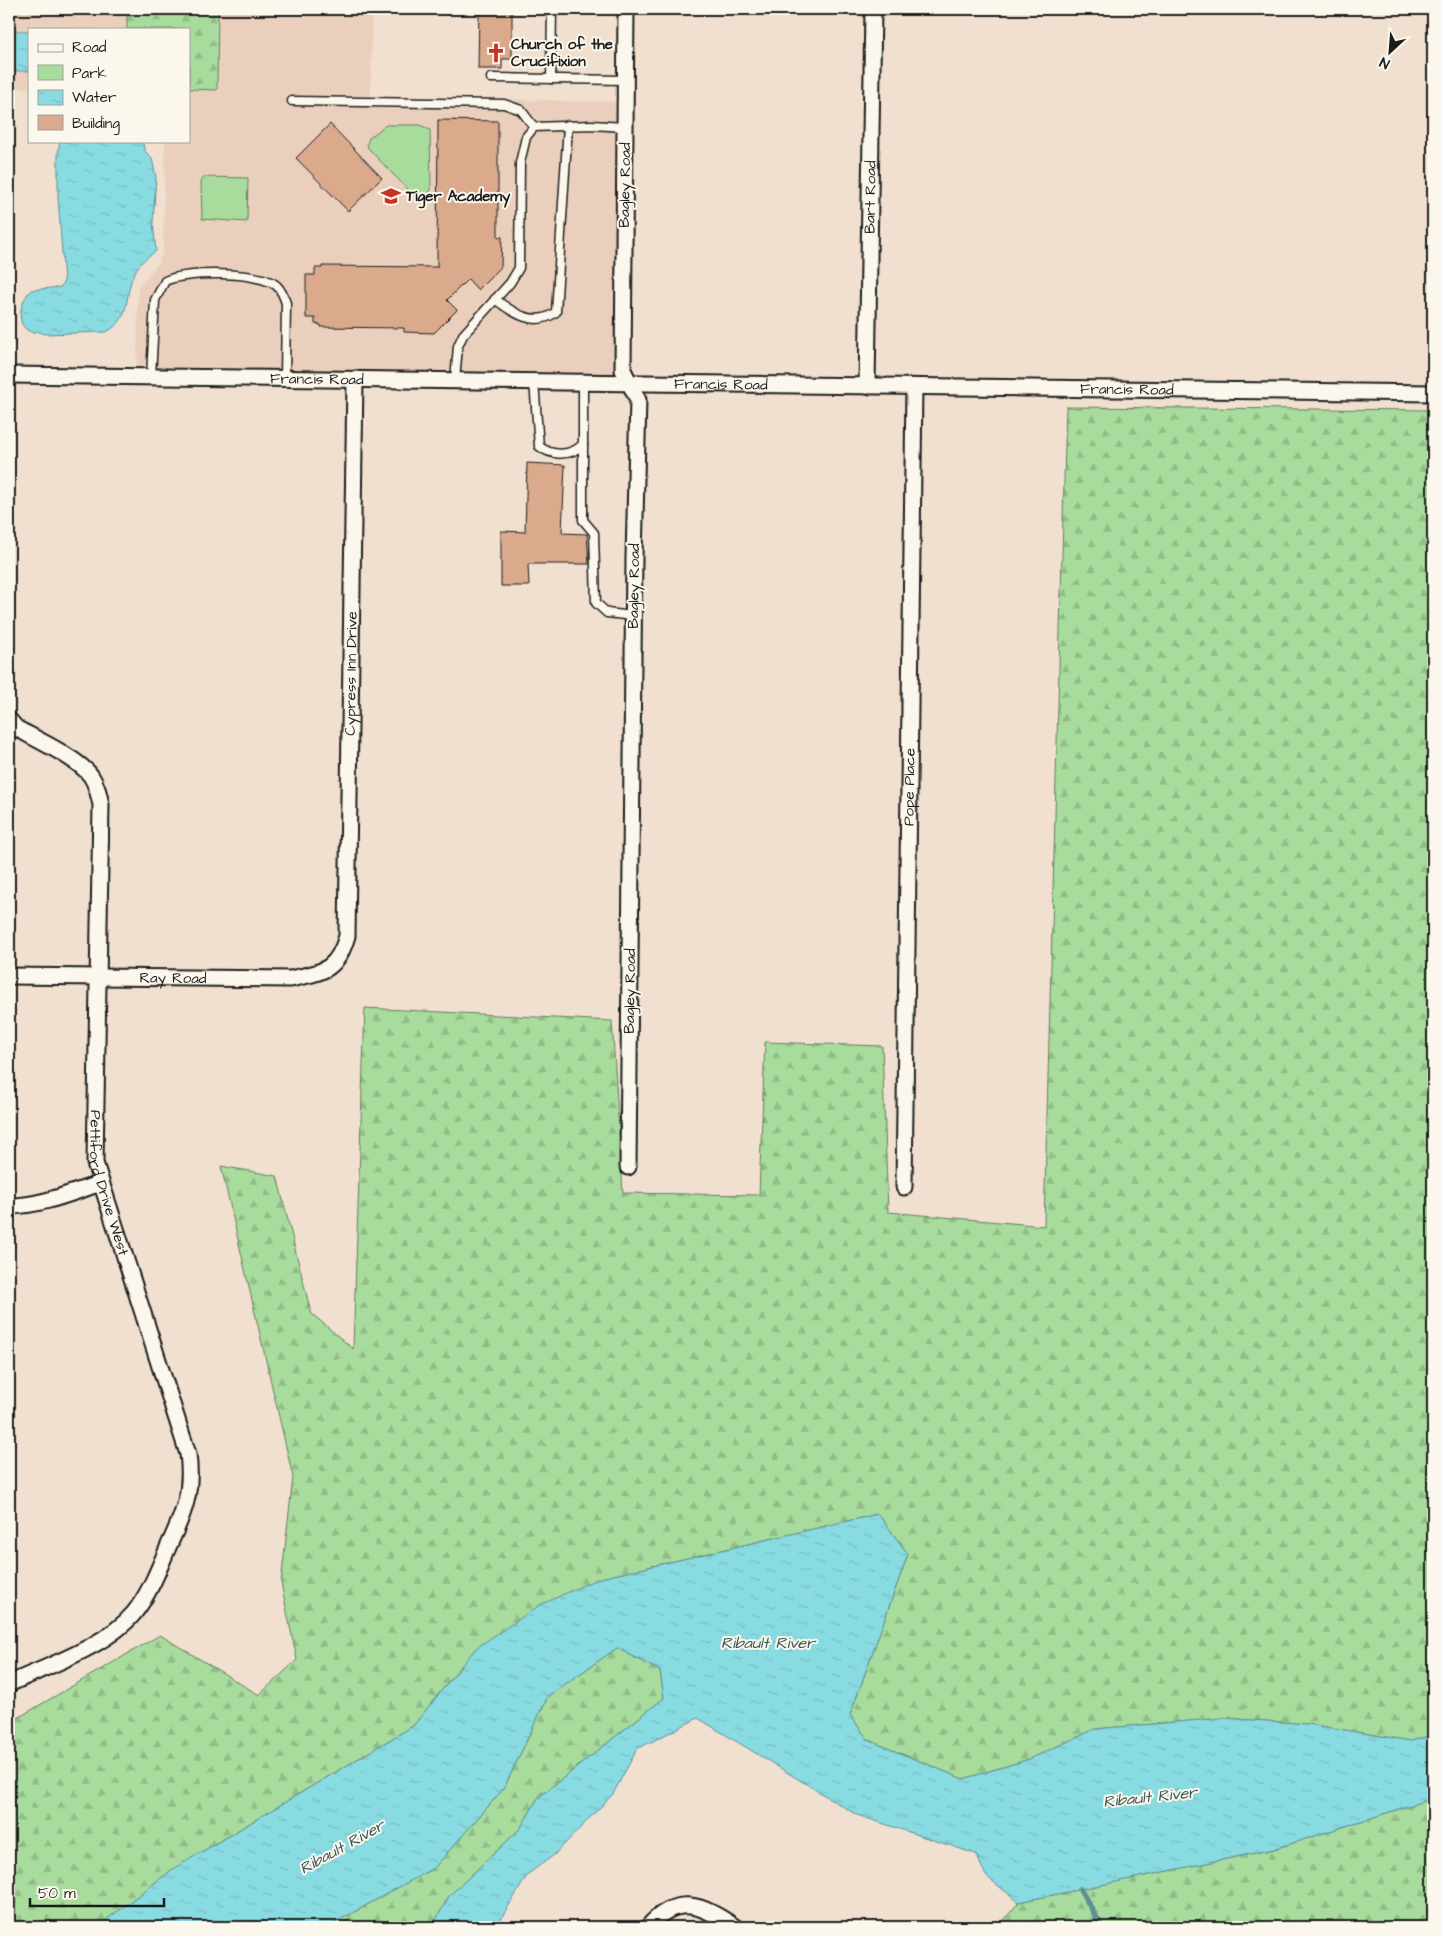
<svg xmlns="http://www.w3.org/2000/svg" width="1442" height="1936" viewBox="0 0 1442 1936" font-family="'Architects Daughter',sans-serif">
<defs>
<pattern id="forest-firs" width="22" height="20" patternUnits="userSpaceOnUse" patternTransform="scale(1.25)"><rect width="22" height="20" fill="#a8dc9d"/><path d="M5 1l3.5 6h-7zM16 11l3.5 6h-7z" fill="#90bc87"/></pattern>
<pattern id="water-ripples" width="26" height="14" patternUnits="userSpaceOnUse" patternTransform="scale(1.25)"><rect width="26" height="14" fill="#89dbe2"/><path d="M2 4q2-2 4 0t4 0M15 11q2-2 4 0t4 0" fill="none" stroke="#76bbc1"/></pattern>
</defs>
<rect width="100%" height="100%" fill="#f1e0d0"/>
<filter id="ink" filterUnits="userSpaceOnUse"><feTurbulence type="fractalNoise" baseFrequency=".02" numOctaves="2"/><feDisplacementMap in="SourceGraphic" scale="10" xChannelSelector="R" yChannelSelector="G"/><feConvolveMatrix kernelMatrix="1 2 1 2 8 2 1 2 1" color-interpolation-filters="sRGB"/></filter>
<g filter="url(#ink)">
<g fill="#ead0bc">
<polygon points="9,9 127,9 127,29 29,29 29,88 9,88"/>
<polygon points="218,9 372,9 371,96 619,102 614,375 137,369 138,287 158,263 163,251 165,141 189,141 189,89 217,90"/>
</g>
<g fill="#a8dc9d" stroke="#627c5c">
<polygon points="386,125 420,125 430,130 431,190 425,198 415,197 368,148 367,144 369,138"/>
<polygon points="203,177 248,178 247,222 202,219 201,181"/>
</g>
<g fill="url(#forest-firs)" stroke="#627c5c">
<polygon points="127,9 218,9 217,90 189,89 189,29 127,29"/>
<polygon points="1066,407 1433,410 1433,1735 1411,1741 1308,1724 1224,1718 1095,1729 1030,1759 963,1779 868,1740 850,1715 908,1554 878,1514 597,1579 476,1648 413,1726 173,1869 97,1927 9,1927 9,1723 160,1635 259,1695 297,1660 281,1583 293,1477 221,1166 277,1176 311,1313 353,1349 365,1008 612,1021 623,1193 759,1195 765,1042 882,1046 888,1212 1044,1226"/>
<polygon points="617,1648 660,1671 664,1698 538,1798 520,1829 449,1896 432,1927 327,1927 435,1867 504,1788 548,1696"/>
<polygon points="1433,1798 1433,1927 998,1927 1019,1902 1274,1849"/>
</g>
<g fill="url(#water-ripples)" stroke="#5d8f93">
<rect x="9" y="31" width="20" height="40"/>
<path d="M60,141H142L145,151L152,159L156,177L153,222L156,251C148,257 141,261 136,270C122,293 134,319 106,332L45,334L37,331L34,333C13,328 20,301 31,290L61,287L64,281L58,196V153Z"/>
<polygon points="878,1514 908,1554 850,1715 868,1740 963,1779 1030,1759 1095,1729 1224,1718 1308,1724 1411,1741 1433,1735 1433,1798 1274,1849 1019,1902 986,1876 976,1854 857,1815 698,1718 637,1749 613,1794 554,1855 528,1874 496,1927 432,1927 449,1896 520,1829 538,1798 664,1698 660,1671 617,1648 548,1696 504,1788 435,1867 327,1927 97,1927 173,1869 413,1726 476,1648 540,1605 597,1579"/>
</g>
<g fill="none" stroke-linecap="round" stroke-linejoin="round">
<polyline stroke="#5d8f93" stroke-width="5.5" points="1080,1889 1102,1927"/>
</g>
<g fill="#dbaa8d" stroke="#1c1c1c">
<polygon points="479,9 512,9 512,59 502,59 502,69 478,69"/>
<polygon points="438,120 498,121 498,237 502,237 501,267 478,290 468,279 447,300 457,310 434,333 404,332 404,328 321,327 321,325 315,324 315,318 306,318 306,275 315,275 315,268 322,268 322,266 437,267"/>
<polygon points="330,124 382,178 348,211 296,158"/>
<polygon points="527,463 565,465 562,533 587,534 589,564 528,564 529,586 501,586 501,531 525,532"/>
</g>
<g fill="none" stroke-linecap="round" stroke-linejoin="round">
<defs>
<g id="lane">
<polyline points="491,78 626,80"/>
<polyline points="551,79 552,9"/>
<polyline points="292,101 504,104 521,110 534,127"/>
<path d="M495,299C513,313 535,328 556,312L568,125"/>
<path d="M151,377L155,300L165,281C184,271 260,271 277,286C282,291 284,297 286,303L285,378"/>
<polyline points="455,380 458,346 463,335 510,283 519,268 520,163 526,137 534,127 592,125 625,127"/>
<path d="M534,382L539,446C551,456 571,457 583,444V383"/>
<polyline points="583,444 583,520 594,533 596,603 607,613 633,616"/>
</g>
<g id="street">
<polyline points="626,9 623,370 638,400 634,557 628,1167"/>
<path id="s1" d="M9,375L1433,393"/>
<path id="s2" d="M867,386L873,9"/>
<path id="s3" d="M9,720L16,728C36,739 79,759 91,776C97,785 99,795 101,805L95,1163L188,1454C193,1491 184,1513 169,1545C159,1568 150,1593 134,1613C107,1646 47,1666 9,1684"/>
<path id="s4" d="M9,976L290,979C323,972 337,971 347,936L355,379"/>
<path id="s5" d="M904,1187L914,387"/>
<path d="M9,1206C40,1206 71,1193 101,1183"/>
<path d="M648,1927C677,1893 703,1905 735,1927"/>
</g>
</defs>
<use href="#lane" stroke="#1c1c1c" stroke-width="11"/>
<use href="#street" stroke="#1c1c1c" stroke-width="19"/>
<use href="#lane" stroke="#fbf7ec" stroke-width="8"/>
<use href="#street" stroke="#fbf7ec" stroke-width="15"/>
</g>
</g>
<defs>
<symbol id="church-bare" viewBox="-9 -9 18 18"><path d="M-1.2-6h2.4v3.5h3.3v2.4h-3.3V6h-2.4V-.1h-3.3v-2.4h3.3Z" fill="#c8321e" stroke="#fbf7ec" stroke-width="2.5" paint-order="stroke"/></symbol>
<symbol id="school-bare" viewBox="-9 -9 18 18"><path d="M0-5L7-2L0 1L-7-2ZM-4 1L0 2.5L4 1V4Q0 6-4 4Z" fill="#c8321e" stroke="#fbf7ec" stroke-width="2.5" paint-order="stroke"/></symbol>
</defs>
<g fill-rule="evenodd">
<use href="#church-bare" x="482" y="39" width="28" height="28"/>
<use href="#school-bare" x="377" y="182" width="28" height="28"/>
</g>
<g text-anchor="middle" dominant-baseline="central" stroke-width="4" stroke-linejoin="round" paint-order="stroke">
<g font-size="15" font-weight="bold" fill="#1c1c1c" stroke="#fbf7ec" text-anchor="start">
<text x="511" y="44">Church of the<tspan x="511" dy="17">Crucifixion</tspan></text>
<text x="406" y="196">Tiger Academy</text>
</g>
<g font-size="15" fill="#1c1c1c" stroke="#fbf7ec">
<text transform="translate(625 185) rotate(-89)">Bagley Road</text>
<text stroke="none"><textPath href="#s2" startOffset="189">Bart Road</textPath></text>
<text stroke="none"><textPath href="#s1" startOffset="308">Francis Road</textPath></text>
<text stroke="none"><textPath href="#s1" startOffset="712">Francis Road</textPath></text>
<text stroke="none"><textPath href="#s1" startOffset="1118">Francis Road</textPath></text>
<text transform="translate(634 586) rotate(-89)">Bagley Road</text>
<text stroke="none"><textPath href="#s4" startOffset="621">Cypress Inn Drive</textPath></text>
<text stroke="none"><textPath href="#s5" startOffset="400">Pope Place</textPath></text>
<text stroke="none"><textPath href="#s4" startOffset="164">Ray Road</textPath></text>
<text transform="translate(630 991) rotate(-89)">Bagley Road</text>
<text stroke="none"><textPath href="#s3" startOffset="511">Pettiford Drive West</textPath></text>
</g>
<g font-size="16" font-style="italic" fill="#3d5557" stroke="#fbf7ec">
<text x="768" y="1643">Ribault River</text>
<text transform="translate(1150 1797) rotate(-6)">Ribault River</text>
<text transform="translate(342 1847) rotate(-29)">Ribault River</text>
</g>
</g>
<rect width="1442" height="1936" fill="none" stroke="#fbf7ec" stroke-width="30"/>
<rect x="15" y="15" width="1412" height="1906" fill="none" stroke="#1c1c1c" stroke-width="2" filter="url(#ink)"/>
<rect x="28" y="28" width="162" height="115" fill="#fbf7ec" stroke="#a29f99"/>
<rect x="38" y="44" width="25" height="8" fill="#fbf7ec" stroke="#a29f99"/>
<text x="72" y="52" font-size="15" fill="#1c1c1c">Road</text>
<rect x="38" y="65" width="25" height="15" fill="#a8dc9d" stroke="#a29f99"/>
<text x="72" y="78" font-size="15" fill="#1c1c1c">Park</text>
<rect x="38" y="90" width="25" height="15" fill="url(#water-ripples)" stroke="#a29f99"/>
<text x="72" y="102" font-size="15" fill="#1c1c1c">Water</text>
<rect x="38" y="115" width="25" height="15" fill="#dbaa8d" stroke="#a29f99"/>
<text x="72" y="128" font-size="15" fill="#1c1c1c">Building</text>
<g transform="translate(1390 52) rotate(206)" stroke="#fbf7ec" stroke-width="4" paint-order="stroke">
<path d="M0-4L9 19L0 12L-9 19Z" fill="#1c1c1c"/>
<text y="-8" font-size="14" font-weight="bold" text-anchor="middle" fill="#1c1c1c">N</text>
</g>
<path d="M30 1898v8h134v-8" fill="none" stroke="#1c1c1c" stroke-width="2.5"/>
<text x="38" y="1898" font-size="15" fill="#1c1c1c" stroke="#fbf7ec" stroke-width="4" paint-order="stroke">50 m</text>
</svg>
